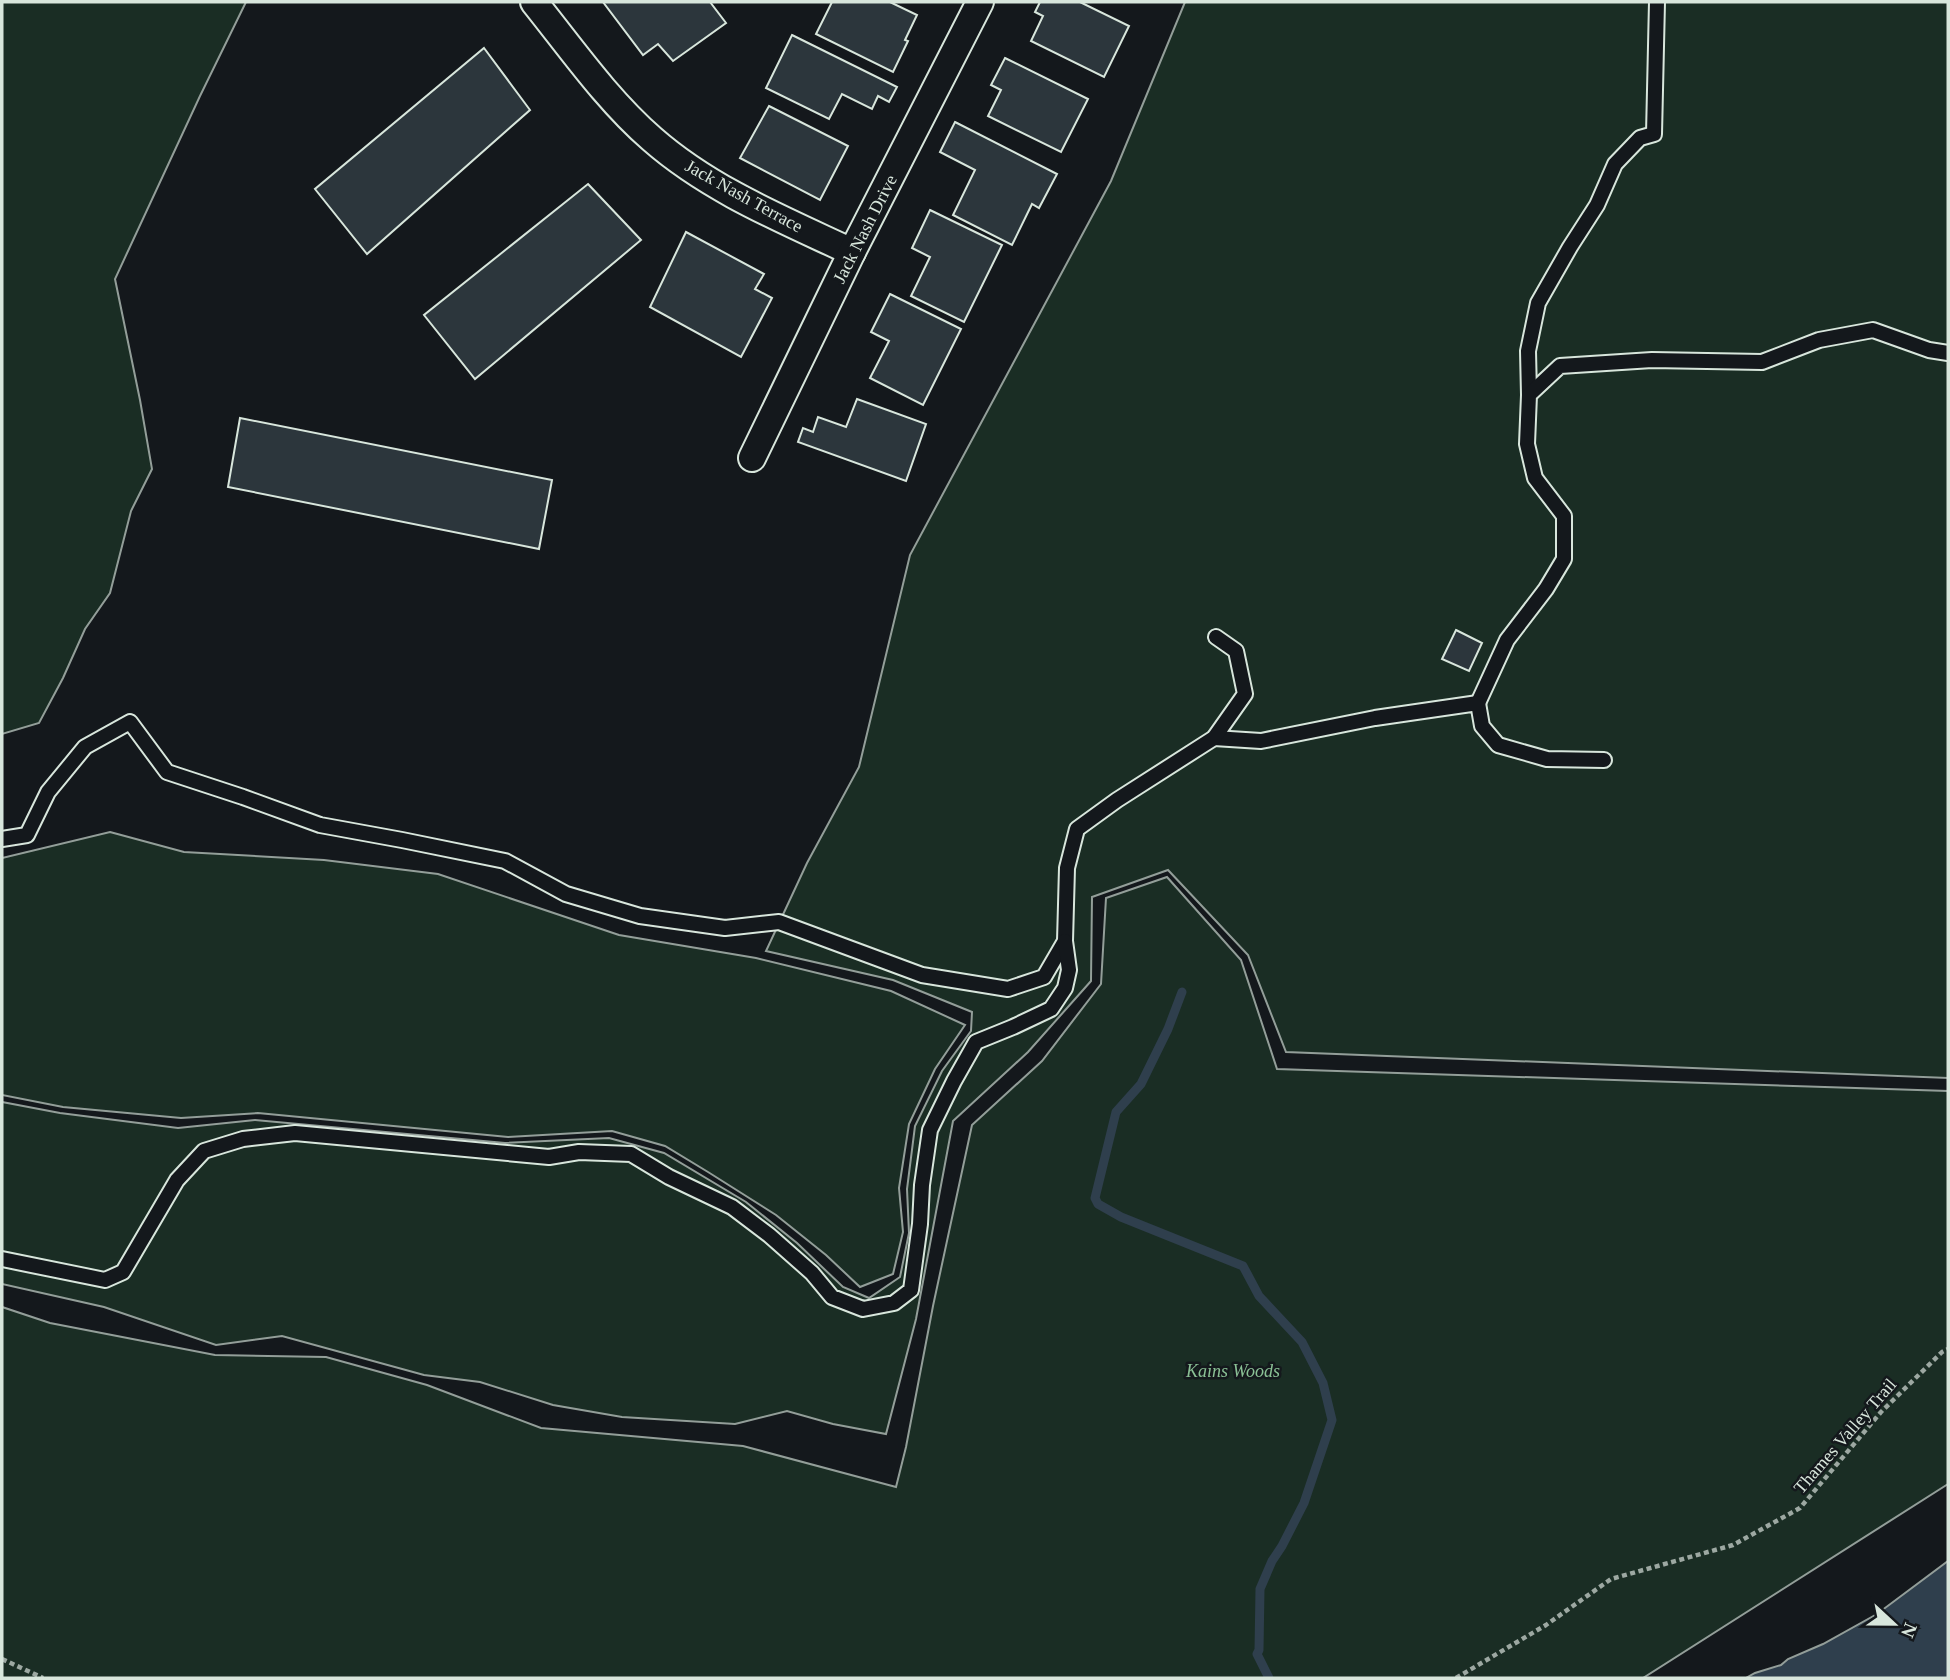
<svg xmlns="http://www.w3.org/2000/svg" width="1950" height="1680" viewBox="0 0 1950 1680" font-family="'Times New Roman',serif">
<rect width="100%" height="100%" fill="#14181c"/>
<g fill="#1a2d24" stroke="#939e99" stroke-width="2">
<polygon points="2,2 246,2 200,96 115,279 140,400 152,469 131,511 110,593 85,629 63,678 39,723 2,734"/>
<polygon points="1185,2 1948,2 1948,1078 1286,1052 1248,955 1168,870 1092,897 1091,981 1028,1052 953,1121 916,1319 886,1434 833,1424 787,1411 735,1424 622,1417 553,1405 480,1382 424,1375 282,1336 216,1345 104,1307 2,1284 2,1102 60,1113 178,1128 255,1120 505,1143 609,1138 664,1153 746,1202 797,1243 843,1287 869,1298 900,1277 909,1233 907,1189 915,1126 942,1071 971,1031 972,1012 893,980 766,951 807,863 859,767 910,555 1111,181"/>
<polygon points="110,832 184,852 324,860 438,874 619,935 756,958 891,991 965,1025 935,1069 909,1124 899,1188 903,1232 893,1274 860,1287 826,1255 776,1215 708,1172 665,1146 612,1131 508,1137 258,1113 181,1118 63,1107 2,1095 2,858"/>
<polygon points="1167,877 1241,960 1277,1069 1948,1091 1948,1484 1643,1678 2,1678 2,1307 50,1323 215,1355 326,1357 427,1385 541,1428 743,1446 896,1487 906,1447 933,1306 972,1125 1042,1061 1101,984 1106,898"/>
</g>
<polygon fill="#2f3f4d" stroke="#939e99" stroke-width="2" points="1948,1561 1948,1678 1746,1678 1755,1673 1781,1665 1788,1659 1823,1644 1877,1614"/>
<g fill="none" stroke-linecap="round" stroke-linejoin="round">
<polyline stroke="#2f3f4d" stroke-width="9" points="1182,992 1168,1029 1141,1084 1116,1112 1095,1198 1098,1204 1121,1217 1243,1266 1259,1296 1302,1342 1323,1383 1332,1420 1304,1503 1282,1546 1272,1561 1260,1589 1259,1650 1257,1654 1269,1678"/>
</g>
<g fill="#2c363c" stroke="#d8e6dc" stroke-width="2">
<polygon points="603,2 710,2 726,23 673,61 658,44 643,55"/>
<polygon points="832,2 890,2 917,15 905,40 908,41 893,72 816,34"/>
<polygon points="1040,2 1080,2 1129,26 1104,77 1031,41 1043,16 1035,12"/>
<polygon points="792,35 897,87 889,102 878,96 872,109 842,94 829,119 766,88"/>
<polygon points="484,48 530,110 367,254 315,189"/>
<polygon points="1005,58 1088,99 1061,152 988,116 1001,90 991,85"/>
<polygon points="769,106 848,146 820,200 740,158"/>
<polygon points="955,122 1057,174 1039,208 1032,204 1012,245 953,215 975,170 940,152"/>
<polygon points="588,184 641,240 475,379 424,315"/>
<polygon points="930,210 1002,245 964,322 911,296 930,257 912,248"/>
<polygon points="686,232 764,274 755,289 772,298 741,357 650,307"/>
<polygon points="890,294 961,329 923,405 870,378 889,341 871,332"/>
<polygon points="857,399 926,424 906,481 798,442 803,428 813,432 818,417 846,427"/>
<polygon points="240,418 552,480 539,549 228,487"/>
<polygon points="1456,630 1482,643 1469,671 1442,659"/>
</g>
<g fill="none" stroke-linecap="round" stroke-linejoin="round">
<defs>
<g id="service">
<polyline points="1529,395 1528,351 1538,303 1570,247 1597,205 1615,164 1640,138 1654,134 1657,2"/>
<polyline points="1478,703 1507,640 1546,589 1564,559 1564,516 1535,478 1527,444 1529,395 1560,366 1652,360 1762,362 1819,340 1873,330 1929,350 1948,353"/>
<polyline points="1214,738 1261,741 1375,718 1478,703 1482,726 1498,745 1547,759 1604,760"/>
<polyline points="2,839 27,835 48,792 85,747 130,722 167,772 243,797 320,825 402,840 505,861 566,894 640,916 725,928 779,922 922,975 1008,989 1044,977 1065,941 1067,868 1077,829 1117,800 1214,738 1245,694 1236,651 1216,637"/>
<polyline points="2,1259 105,1280 123,1272 177,1180 204,1151 243,1139 295,1133 549,1157 579,1152 631,1154 669,1177 732,1207 769,1235 812,1273 832,1297 863,1309 894,1303 911,1290 920,1224 922,1185 930,1130 954,1081 976,1042 1013,1027 1051,1009 1065,988 1069,970 1065,941"/>
</g>
<g id="minor">
<path d="M534,2C571,48 607,100 652,139C710,190 784,220 852,252"/>
<polyline points="752,458 852,252 980,2"/>
</g>
</defs>
<use href="#service" stroke="#d8e6dc" stroke-width="18"/>
<use href="#minor" stroke="#d8e6dc" stroke-width="30"/>
<g stroke="#9da8a2" stroke-width="4.5" stroke-dasharray="5 3.5" stroke-linecap="butt">
<polyline points="2,1659 43,1678"/>
<polyline points="1456,1678 1546,1625 1611,1579 1733,1545 1800,1508 1881,1412 1942,1352 1948,1349"/>
</g>
<use href="#service" stroke="#14181c" stroke-width="14"/>
<use href="#minor" stroke="#14181c" stroke-width="26"/>
</g>
<g text-anchor="middle" dominant-baseline="central" stroke-width="5" stroke-linejoin="round" paint-order="stroke">
<g font-size="18" fill="#d8e6dc" stroke="#14181c">
<text transform="translate(744 196) rotate(29)">Jack Nash Terrace</text>
<text transform="translate(865 229) rotate(-63)">Jack Nash Drive</text>
<text transform="translate(1845 1436) rotate(-49)">Thames Valley Trail</text>
</g>
<g font-size="18" font-style="italic" fill="#8ac095" stroke="#14181c">
<text x="1233" y="1371">Kains Woods</text>
</g>
</g>
<rect width="1950" height="1680" fill="none" stroke="#d8e6dc" stroke-width="7"/>
<g transform="translate(1894 1624) rotate(112)" stroke="#14181c" stroke-width="5" paint-order="stroke">
<path d="M0-5L12 26L0 18L-12 26Z" fill="#d8e6dc"/>
<text y="-10" font-size="19" font-weight="bold" text-anchor="middle" fill="#d8e6dc">N</text>
</g>
</svg>
